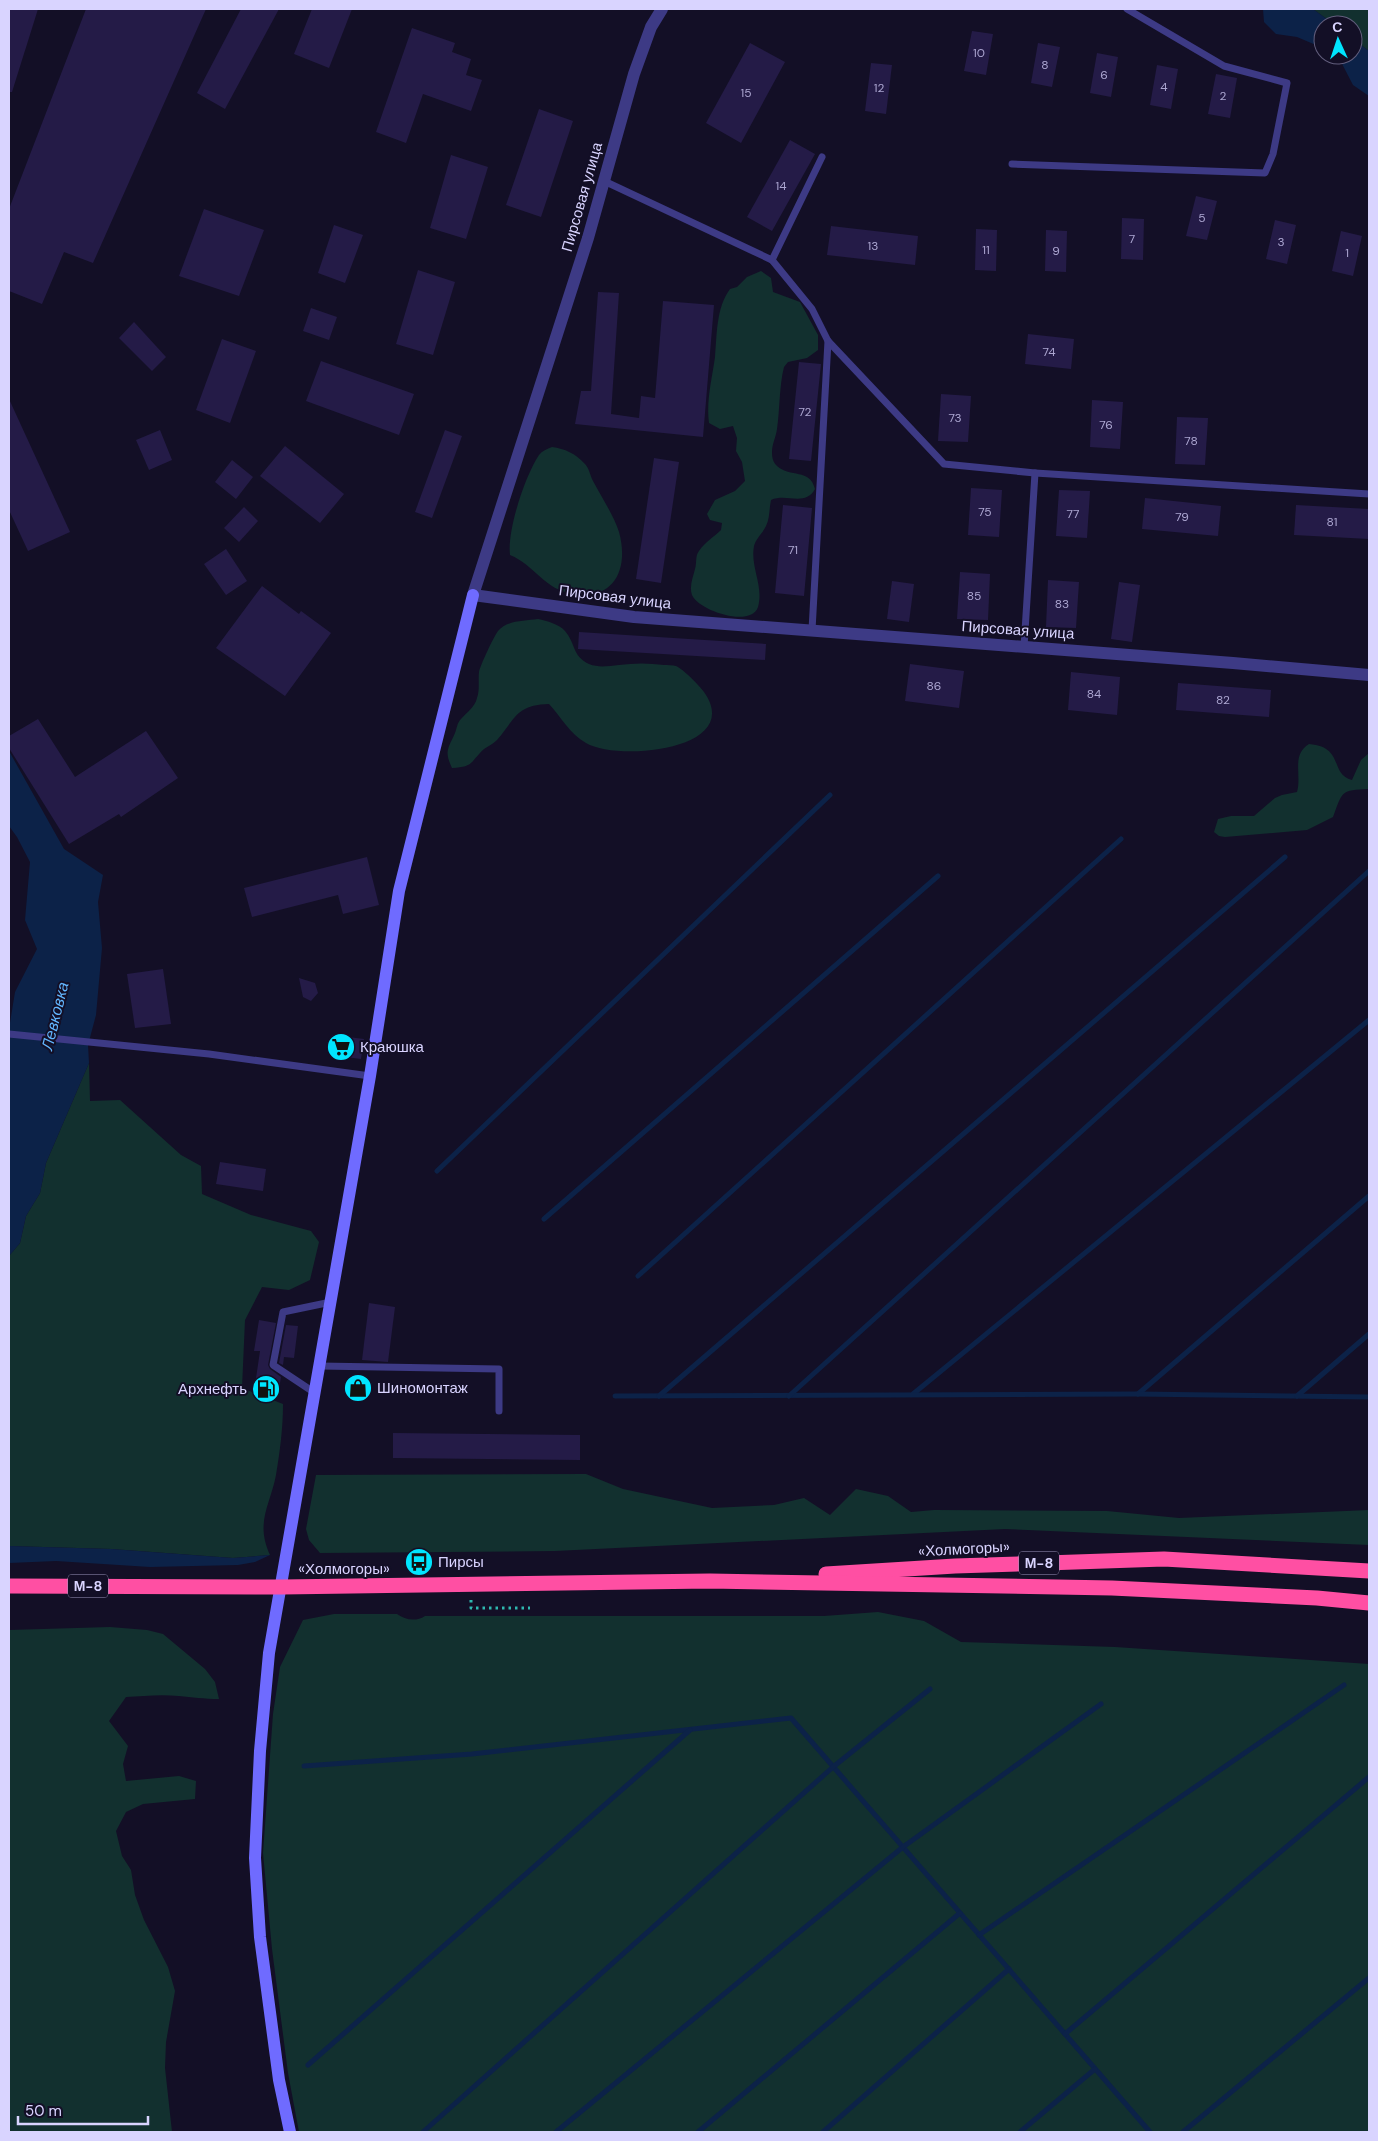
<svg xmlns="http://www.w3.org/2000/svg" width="1378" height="2141" viewBox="0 0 1378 2141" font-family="'DM Sans',sans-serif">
<rect width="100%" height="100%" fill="#130f26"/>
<g fill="#12302f">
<polygon points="1313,9 1369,9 1369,51 1353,39 1353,25 1335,25"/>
<path d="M761,271L771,278L773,292L800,302L818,335V350L807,358L788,362L784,367C779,387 780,409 777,429C776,437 772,444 772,452C772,458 773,462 777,466C790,478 810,468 815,489C805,507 787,493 771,500C769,509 770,518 766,526C763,533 756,538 754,546C750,567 764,586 758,607C751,628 699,611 692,595C689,587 693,577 695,569C697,563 695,556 699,551C705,542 714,537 721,530L722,523L710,520L707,514L715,500L735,491L745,481L742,462L736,451L737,438L733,426L720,429L709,423C706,401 712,379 715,357C717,335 716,308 730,289L737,287L747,277Z"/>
<path d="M552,447C565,449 575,453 585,464C589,468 590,475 593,481C601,496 614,516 619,532C629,568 615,600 574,594C544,590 535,565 510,555C507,530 525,476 539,455C542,451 547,449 552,447Z"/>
<path d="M538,619C547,621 559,624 565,631C576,644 572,656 589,664C599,668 608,666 619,665C634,663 649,663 664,665C667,665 673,665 676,666C683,669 699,685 704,692C745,750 618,762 586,743C570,734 561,717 549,704C516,705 516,718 497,740C493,744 488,746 484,749C470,762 474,767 452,768C444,751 448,749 455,733C457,728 457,723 461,719C467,712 475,707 477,698C480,689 478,681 479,672C480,666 494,636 498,631C507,620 525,621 538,619Z"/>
<path d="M1309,744C1345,747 1329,774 1352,780L1361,760L1369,753V789C1340,790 1343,791 1333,817L1307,830L1225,837L1219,836L1214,832L1218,819L1231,816H1254L1275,798L1282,795L1297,792C1302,775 1291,755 1309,744Z"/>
<path d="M89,1063L90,1101L120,1100L181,1155L201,1166L202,1194L251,1215L311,1231L319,1242L310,1280L289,1290L262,1287L245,1320L242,1388L283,1404C283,1428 280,1451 276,1475C270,1506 255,1522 270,1555L233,1558L111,1549L9,1546V1256L20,1243L26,1216L40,1193L46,1163Z"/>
<polygon points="586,1474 623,1489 712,1508 774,1505 804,1498 830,1515 856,1489 888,1496 911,1512 934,1510 1107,1511 1179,1518 1369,1510 1369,1545 1005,1529 555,1551 320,1553 309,1540 306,1529 316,1475"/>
<path d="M878,1612L924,1621L961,1642L1115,1647L1369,1664V2132H299L288,2073L272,1949L263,1853L273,1714L280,1667L303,1620L334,1614H397C405,1620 416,1622 425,1616H824Z"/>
<path d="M110,1627L147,1630L163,1634L205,1669L215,1682L219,1699C204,1699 192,1697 179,1696C161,1694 143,1696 126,1697L109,1721L128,1746L123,1764L126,1781L179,1776L196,1781L195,1799L143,1804L126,1812L116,1831L122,1856L131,1870L135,1895L144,1920L168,1967L175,1991L166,2042L165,2068L172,2132H9V1630Z"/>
</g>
<g fill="#0c2248">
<polygon points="1263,9 1313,9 1335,25 1323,25 1323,48 1297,37 1276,34 1264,22"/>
<polygon points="1353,39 1369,51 1369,96 1353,85 1339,58 1334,55 1353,55"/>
<polygon points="9,751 64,849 103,875 98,902 102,948 96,1015 88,1045 89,1063 46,1163 40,1193 26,1216 20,1243 9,1256 9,1029 15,992 37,949 25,920 30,862 17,837 9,826"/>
<polygon points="9,1546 111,1549 233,1558 270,1555 255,1562 238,1565 150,1567 56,1561 9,1563"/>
</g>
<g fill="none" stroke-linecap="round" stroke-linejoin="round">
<g stroke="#0c2248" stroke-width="5">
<polyline points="437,1171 830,795"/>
<polyline points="544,1219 938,876"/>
<polyline points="638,1276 1121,839"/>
<polyline points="913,1394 1369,1020"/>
<polyline points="1138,1394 1369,1196"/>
<polyline points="615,1396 1137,1394 1369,1397"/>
<polyline points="659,1396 1285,857"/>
<polyline points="789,1396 1369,871"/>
<polyline points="1297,1396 1369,1334"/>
<polyline points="304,1766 472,1754 791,1718 1150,2132"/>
<polyline points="979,1935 1344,1685"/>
<polyline points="1065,2034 1369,1777"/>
<polyline points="308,2065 690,1730"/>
<polyline points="423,2132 833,1767 930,1689"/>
<polyline points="556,2132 903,1847 1101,1704"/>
<polyline points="698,2132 960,1913"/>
<polyline points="823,2132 1009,1969"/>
<polyline points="1020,2132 1095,2069"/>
<polyline points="1183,2132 1369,1978"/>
</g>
</g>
<g fill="#241b47">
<polygon points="9,9 38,9 12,92 9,92"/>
<polygon points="86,9 206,9 93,263 64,252 42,304 9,291 9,209"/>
<polygon points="241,9 279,9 225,109 197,93"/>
<polygon points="312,9 352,9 329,68 294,54"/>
<polygon points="412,28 455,43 452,52 471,59 466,75 482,80 471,111 423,94 406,143 376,132"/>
<polygon points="972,31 993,34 986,75 964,71"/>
<polygon points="750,43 785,62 741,143 706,123"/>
<polygon points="1038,43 1060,47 1052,87 1031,83"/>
<polygon points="1097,53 1118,57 1111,97 1090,93"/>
<polygon points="871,63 892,65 886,114 865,111"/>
<polygon points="1157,65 1178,69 1171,109 1150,105"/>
<polygon points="1216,74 1237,78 1230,118 1208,114"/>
<polygon points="539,109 573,121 541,217 506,205"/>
<polygon points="790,140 815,154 772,231 747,217"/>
<polygon points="451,155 488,167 466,239 430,228"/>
<polygon points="1196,196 1217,201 1207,240 1186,236"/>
<polygon points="204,209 264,230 239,296 179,276"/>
<polygon points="1122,218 1144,219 1143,260 1121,259"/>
<polygon points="1275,220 1296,225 1287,264 1266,259"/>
<polygon points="334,225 363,235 345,283 318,273"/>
<polygon points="831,226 918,236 915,265 827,255"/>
<polygon points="976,229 997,230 996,271 975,270"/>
<polygon points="1046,230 1067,231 1066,272 1045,271"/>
<polygon points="1341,231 1362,236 1353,276 1332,271"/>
<polygon points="418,270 455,282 433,355 396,344"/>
<polygon points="598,292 619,293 611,414 639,418 641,396 655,398 663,301 714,305 703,437 575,424 581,391 591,391"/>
<polygon points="311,308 337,317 329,340 303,331"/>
<polygon points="134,322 166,357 152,371 119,338"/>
<polygon points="1028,334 1074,339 1071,369 1025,364"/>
<polygon points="222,339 256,351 230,423 196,410"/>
<polygon points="321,361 414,394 399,435 306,401"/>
<polygon points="799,362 821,364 811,461 789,459"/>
<polygon points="941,394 971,396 968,442 938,441"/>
<polygon points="9,399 70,532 28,551 9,510"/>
<polygon points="1092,400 1123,402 1120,449 1090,447"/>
<polygon points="1177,417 1208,418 1205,465 1175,464"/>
<polygon points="160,430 172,460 149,470 136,440"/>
<polygon points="445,430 462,436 432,518 415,512"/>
<polygon points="285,446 344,494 320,523 260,476"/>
<polygon points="654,458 679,462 661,583 636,579"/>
<polygon points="232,460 253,477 236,499 215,482"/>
<polygon points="971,488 1002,490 999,537 968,535"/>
<polygon points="1059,490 1090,491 1087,538 1056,536"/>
<polygon points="1145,498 1221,506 1218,536 1142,529"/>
<polygon points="783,505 812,508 804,596 775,593"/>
<polygon points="1296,505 1369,509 1369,539 1294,535"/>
<polygon points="244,507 258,521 239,542 224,528"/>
<polygon points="226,549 247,581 226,595 204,564"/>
<polygon points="960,572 990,574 988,620 957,619"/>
<polygon points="1048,580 1079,582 1076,628 1046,627"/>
<polygon points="892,581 914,584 909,622 887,619"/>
<polygon points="1119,582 1140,585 1132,642 1111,639"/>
<polygon points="262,586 299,614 301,611 331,633 285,696 216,648"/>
<polygon points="579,632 766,644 765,660 578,649"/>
<polygon points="910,664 964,671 959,708 905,701"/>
<polygon points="1071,672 1120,677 1117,715 1068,710"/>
<polygon points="1178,683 1271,690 1269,717 1176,710"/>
<polygon points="38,719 75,777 146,731 178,778 121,817 119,814 69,844 9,748 9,736"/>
<polygon points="367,857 379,905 343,914 338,895 252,917 244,888"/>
<polygon points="163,969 171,1024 135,1028 127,974"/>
<polygon points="299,978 315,983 318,993 311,1001 303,997"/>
<polygon points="332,1035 364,1039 361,1059 330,1055"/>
<polygon points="220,1162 266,1169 263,1191 216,1184"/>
<polygon points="369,1303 395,1307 388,1362 362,1360"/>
<polygon points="259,1320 276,1323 268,1365 270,1369 281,1377 278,1395 254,1392 260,1351 254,1351"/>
<polygon points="286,1325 298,1326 294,1358 284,1357 283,1365 279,1363"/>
<polygon points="393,1433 580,1435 580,1460 393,1458"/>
</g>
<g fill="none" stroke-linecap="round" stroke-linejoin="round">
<polyline stroke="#2fb8b0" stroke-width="3" stroke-dasharray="2.5 4" stroke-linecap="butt" points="471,1600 471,1608 530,1608"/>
<g stroke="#3d3a85" stroke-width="7">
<polyline points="822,157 772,260 812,309 828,341 944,464 1035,473"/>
<polyline points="1012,164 1265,173 1273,154 1287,83 1224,66 1127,9"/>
<polyline points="604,181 772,260"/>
<polyline points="812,630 828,341"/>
<polyline points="1024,647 1035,473 1369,494"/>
<polyline points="9,1034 209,1054 370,1076"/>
<polyline points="320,1366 499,1369 499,1411"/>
<polyline points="315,1393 273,1365 283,1312 331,1302"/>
</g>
<polyline stroke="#3d3a85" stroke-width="12" points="662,9 651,27 634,74 588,238 473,595 634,617 1233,663 1369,675"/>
<polyline stroke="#6f6bff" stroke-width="12" points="290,2132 279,2080 260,1937 255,1858 260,1751 269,1653 370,1076 399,891 473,595"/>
<g stroke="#ff4fa3" stroke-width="15">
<polyline points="826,1574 955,1566 1164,1559 1369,1571"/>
<polyline points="9,1586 282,1587 710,1581 1112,1588 1317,1598 1369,1603"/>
</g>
</g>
<defs>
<symbol id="supermarket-disc" viewBox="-11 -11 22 22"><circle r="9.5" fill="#00e5ff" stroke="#130f26"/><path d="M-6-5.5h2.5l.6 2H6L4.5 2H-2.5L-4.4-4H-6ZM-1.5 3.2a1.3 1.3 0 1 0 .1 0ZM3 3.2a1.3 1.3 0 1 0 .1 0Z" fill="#111"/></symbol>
<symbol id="shop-disc" viewBox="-11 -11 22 22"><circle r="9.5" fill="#00e5ff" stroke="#130f26"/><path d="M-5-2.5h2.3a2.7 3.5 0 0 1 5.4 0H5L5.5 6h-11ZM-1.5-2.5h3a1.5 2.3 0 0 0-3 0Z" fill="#111"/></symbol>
<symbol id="fuel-disc" viewBox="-11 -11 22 22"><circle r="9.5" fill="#00e5ff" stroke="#130f26"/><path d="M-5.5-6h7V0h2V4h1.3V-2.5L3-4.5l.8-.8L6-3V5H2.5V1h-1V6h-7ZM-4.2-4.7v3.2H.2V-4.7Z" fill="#111"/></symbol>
<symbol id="bus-disc" viewBox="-11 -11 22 22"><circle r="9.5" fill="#00e5ff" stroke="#130f26"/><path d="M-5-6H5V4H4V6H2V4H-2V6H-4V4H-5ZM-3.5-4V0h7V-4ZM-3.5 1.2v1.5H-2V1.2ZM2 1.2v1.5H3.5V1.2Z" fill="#111"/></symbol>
</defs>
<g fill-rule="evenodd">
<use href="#supermarket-disc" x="325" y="1031" width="32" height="32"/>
<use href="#shop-disc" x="342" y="1372" width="32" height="32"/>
<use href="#fuel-disc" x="250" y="1373" width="32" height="32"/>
<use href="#bus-disc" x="403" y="1546" width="32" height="32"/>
</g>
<g text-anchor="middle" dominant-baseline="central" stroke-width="4" stroke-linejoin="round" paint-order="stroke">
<g font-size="12" fill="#aca6d1">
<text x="979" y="53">10</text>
<text x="1045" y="65">8</text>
<text x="1104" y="75">6</text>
<text x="1164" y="87">4</text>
<text x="879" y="88">12</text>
<text x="746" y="93">15</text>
<text x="1223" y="96">2</text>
<text x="781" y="186">14</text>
<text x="1202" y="218">5</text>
<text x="1132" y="239">7</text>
<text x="1281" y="242">3</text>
<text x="873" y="246">13</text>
<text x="986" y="250">11</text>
<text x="1056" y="251">9</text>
<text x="1347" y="253">1</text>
<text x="1049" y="352">74</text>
<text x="805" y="412">72</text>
<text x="955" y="418">73</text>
<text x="1106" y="425">76</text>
<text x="1191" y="441">78</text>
<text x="985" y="512">75</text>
<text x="1073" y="514">77</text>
<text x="1182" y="517">79</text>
<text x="1332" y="522">81</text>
<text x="793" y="550">71</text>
<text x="974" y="596">85</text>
<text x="1062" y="604">83</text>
<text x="934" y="686">86</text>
<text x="1094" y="694">84</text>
<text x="1223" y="700">82</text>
</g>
<g fill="#130f26" stroke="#9e99be" stroke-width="1">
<rect x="1019" y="1551.5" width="40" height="23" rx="4"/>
<rect x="68" y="1574.5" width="40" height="23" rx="4"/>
</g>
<g font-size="14" font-weight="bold" fill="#d9d4ff">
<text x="1039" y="1563">М-8</text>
<text x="88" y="1586">М-8</text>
</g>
<g font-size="15" fill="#d9d4ff" stroke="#130f26">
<text transform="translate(582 197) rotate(-74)">Пирсовая улица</text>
<text transform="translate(615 597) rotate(7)">Пирсовая улица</text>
<text transform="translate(1018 630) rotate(4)">Пирсовая улица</text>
<text transform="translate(964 1549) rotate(-3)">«Холмогоры»</text>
<text x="344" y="1569">«Холмогоры»</text>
</g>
<g font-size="15" fill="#d9d4ff" stroke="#130f26" text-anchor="start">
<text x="360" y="1047">Краюшка</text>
<text x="377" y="1388">Шиномонтаж</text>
<text x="247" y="1389" text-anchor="end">Архнефть</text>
<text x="438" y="1562">Пирсы</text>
</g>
<g font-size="16" font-style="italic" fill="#62b6ff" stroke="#130f26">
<text transform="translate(55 1016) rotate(-76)">Левковка</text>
</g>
</g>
<rect width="1378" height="2141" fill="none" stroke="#d9d4ff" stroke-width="20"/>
<g transform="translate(1338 40) rotate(357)"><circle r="24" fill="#130f26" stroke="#625e7d"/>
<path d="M0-4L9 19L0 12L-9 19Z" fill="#00e5ff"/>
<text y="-8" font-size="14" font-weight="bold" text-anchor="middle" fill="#d9d4ff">С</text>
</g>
<path d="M18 2116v8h130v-8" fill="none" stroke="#d9d4ff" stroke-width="2.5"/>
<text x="25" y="2116" font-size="15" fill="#d9d4ff" stroke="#130f26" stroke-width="4" paint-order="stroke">50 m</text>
</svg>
